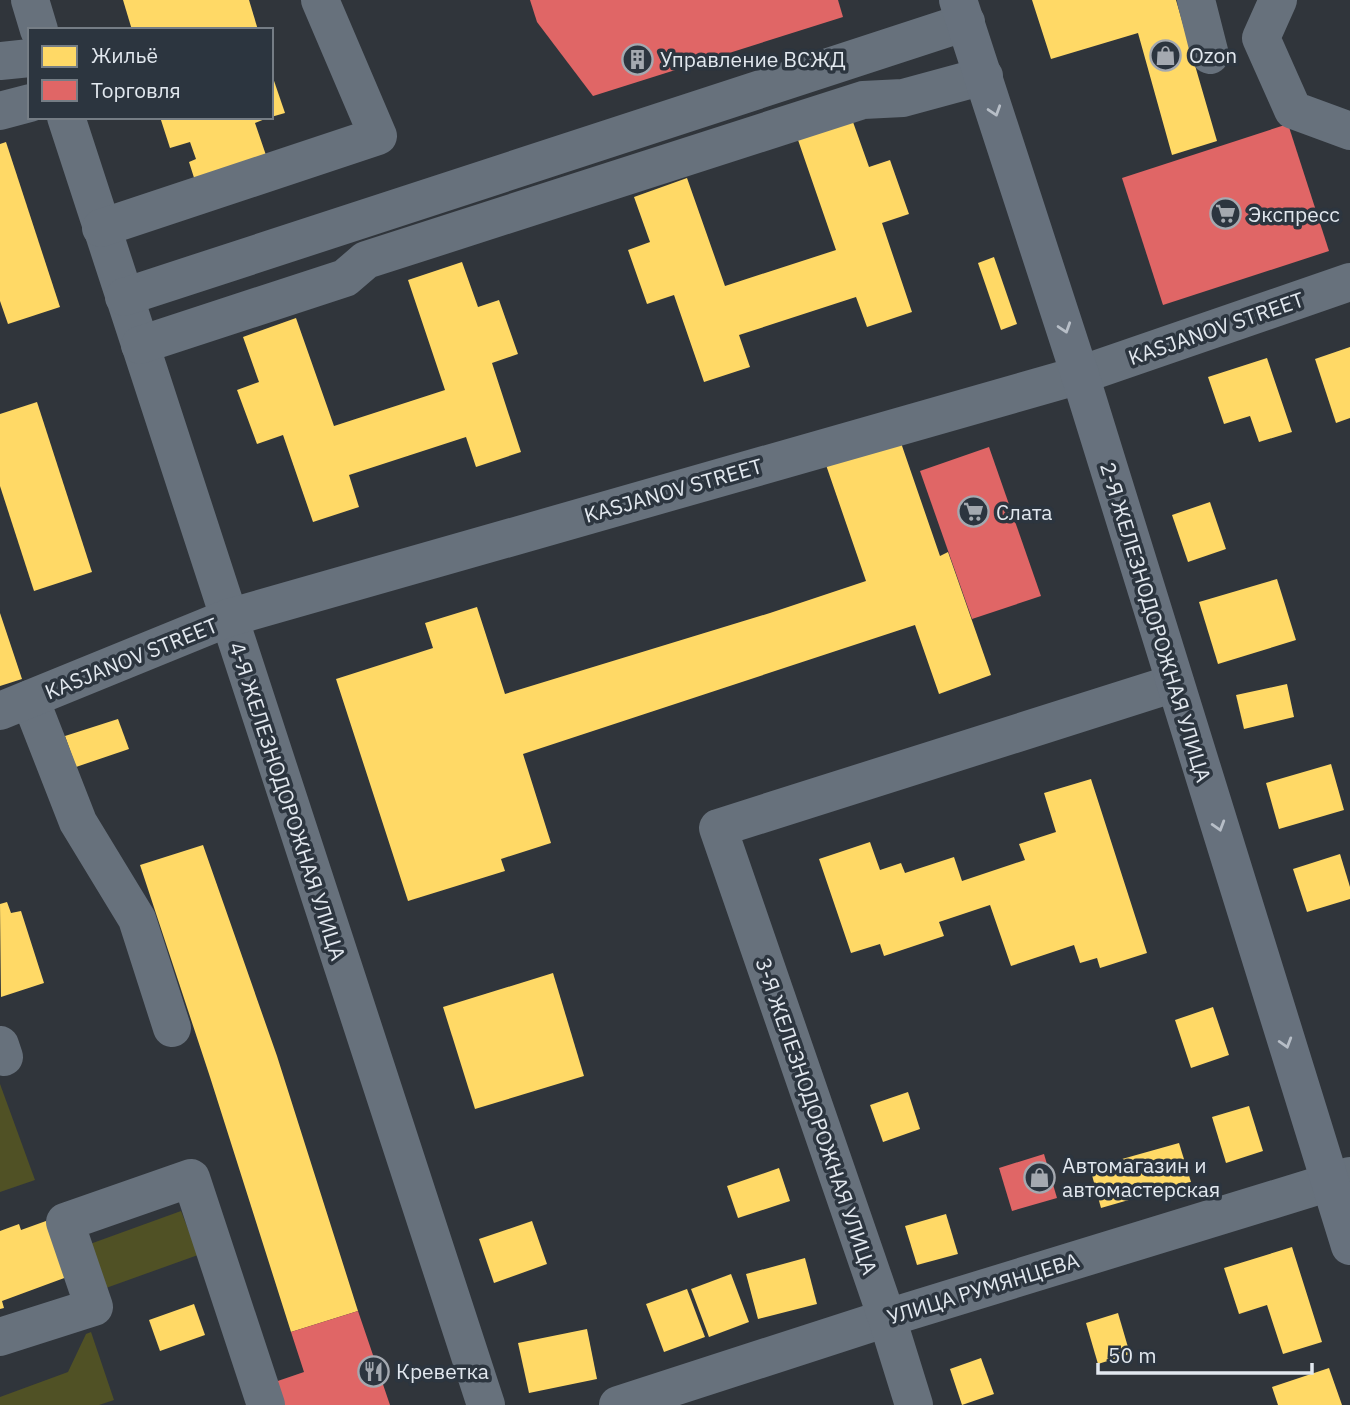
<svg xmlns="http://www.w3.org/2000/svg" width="1350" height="1405" viewBox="0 0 1350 1405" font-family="'IBM Plex Sans',sans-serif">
<rect width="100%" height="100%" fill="#30353b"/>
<g fill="#505125">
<polygon points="0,1084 35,1180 0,1192"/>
<polygon points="181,1211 198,1255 106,1288 90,1244"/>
<polygon points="91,1332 114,1400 99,1405 0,1405 0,1397 68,1372 86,1334"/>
</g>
<g fill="#ffd966">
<polygon points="123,0 249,0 258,30 132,30"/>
<polygon points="1032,0 1176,0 1217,141 1172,155 1138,33 1051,59"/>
<polygon points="271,72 285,113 271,117"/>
<polygon points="160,117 270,117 255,123 268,161 196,184 189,162 196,159 190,142 170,148"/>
<polygon points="853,122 869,167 890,160 909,214 882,223 912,312 867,327 856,297 739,335 750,367 704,382 674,295 647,304 628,250 650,242 634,197 687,178 725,286 836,250 798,140"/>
<polygon points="6,142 60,307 8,324 0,301 0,144"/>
<polygon points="994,257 1017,324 1001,330 978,263"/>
<polygon points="462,262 478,307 499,300 518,354 492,363 521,452 476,467 466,437 349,475 359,507 313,522 283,435 257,444 237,390 259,382 243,337 296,318 334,426 445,390 408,280"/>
<polygon points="1350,347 1350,418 1336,423 1315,359"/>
<polygon points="1267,358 1292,432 1259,442 1250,416 1224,424 1208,377"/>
<polygon points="37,402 92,572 34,591 0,486 0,414"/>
<polygon points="900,440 940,556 948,552 991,675 939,694 915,625 523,754 551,843 501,859 505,871 408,901 336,679 433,648 425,623 477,607 505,694 770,613 866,581 826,465"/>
<polygon points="1210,502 1226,549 1188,562 1172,515"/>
<polygon points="1277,579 1296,640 1218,664 1199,602"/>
<polygon points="0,613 22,679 0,686"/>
<polygon points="1287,684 1294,717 1244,729 1236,695"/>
<polygon points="118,719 129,749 76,767 65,736"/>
<polygon points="1331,764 1344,810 1279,829 1266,783"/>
<polygon points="1091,779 1147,953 1100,968 1097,958 1080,963 1074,945 1011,966 990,905 939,922 944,936 884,956 880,944 851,953 819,859 870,842 880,870 901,863 905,873 954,857 962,881 1025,860 1019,844 1056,832 1044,793"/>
<polygon points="203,845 277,1056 358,1311 291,1332 210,1077 140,865"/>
<polygon points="1340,854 1350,887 1350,899 1307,912 1293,869"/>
<polygon points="7,902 11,913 21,911 44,983 1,997 0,904"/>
<polygon points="553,973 584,1076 475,1109 443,1007"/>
<polygon points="1213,1007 1229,1055 1191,1068 1175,1020"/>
<polygon points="908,1092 920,1129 883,1142 870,1105"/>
<polygon points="1249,1106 1263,1151 1226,1163 1212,1117"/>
<polygon points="1179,1143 1191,1182 1101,1208 1090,1168"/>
<polygon points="779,1168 790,1201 738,1218 727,1186"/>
<polygon points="946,1214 958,1254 917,1265 905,1226"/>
<polygon points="46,1221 67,1277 2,1301 4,1308 0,1309 0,1231 19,1224 21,1230"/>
<polygon points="532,1221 547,1264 494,1283 479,1239"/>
<polygon points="1292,1247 1322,1342 1283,1354 1267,1305 1239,1314 1224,1268"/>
<polygon points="805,1258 817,1304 758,1319 746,1274"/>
<polygon points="731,1274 749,1322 709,1337 691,1289"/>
<polygon points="687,1289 705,1337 664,1352 646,1304"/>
<polygon points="194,1304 205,1335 160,1351 149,1320"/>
<polygon points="1118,1313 1130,1354 1098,1364 1086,1323"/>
<polygon points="587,1329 597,1379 529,1393 518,1343"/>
<polygon points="981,1358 994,1394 962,1405 950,1369"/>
<polygon points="1329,1368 1342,1405 1278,1405 1272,1387"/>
</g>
<g fill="#e06666">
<polygon points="530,0 838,0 843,17 593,96 537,22"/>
<polygon points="1288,124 1329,251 1163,305 1122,178"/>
<polygon points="989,447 1041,596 972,619 920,471"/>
<polygon points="1044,1154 1057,1198 1012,1211 999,1168"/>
<polygon points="358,1311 390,1405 273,1405 266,1385 304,1372 291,1332"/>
</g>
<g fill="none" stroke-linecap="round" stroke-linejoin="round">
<g stroke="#67717c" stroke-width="38">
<polyline points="30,0 39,30"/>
<polyline points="1196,0 1210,55"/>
<polyline points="1278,0 1261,38 1293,110 1350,131"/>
<polyline points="0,61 30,58"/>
<polyline points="0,111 30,103"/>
<polyline points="66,117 486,1405"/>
<polyline points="101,228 378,136 320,0"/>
<polyline points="124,297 966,22"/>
<polyline points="140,345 345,278 366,260 863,100 903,98 984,76"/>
<polyline points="30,699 78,822 137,919 172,1028"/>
<polyline points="0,711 228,618 1080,375 1350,282"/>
<polyline points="0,1045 4,1057"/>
<polyline points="0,1337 94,1307 65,1222 191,1178 266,1405"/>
<polyline points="618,1405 887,1318 1350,1176"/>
<polyline points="914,1405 887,1318 718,828 1175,683"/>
</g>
<polyline stroke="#67717d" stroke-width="38" points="958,0 1080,375 1350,1246"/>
</g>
<defs><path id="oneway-chevron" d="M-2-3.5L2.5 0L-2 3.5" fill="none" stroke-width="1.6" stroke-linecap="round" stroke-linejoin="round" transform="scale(1.75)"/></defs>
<g stroke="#b7bec7">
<use href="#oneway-chevron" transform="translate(995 111) rotate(72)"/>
<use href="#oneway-chevron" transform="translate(1065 328) rotate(72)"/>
<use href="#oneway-chevron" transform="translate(1219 826) rotate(73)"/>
<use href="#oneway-chevron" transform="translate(1286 1043) rotate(73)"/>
</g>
<defs>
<symbol id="shop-ring" viewBox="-11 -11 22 22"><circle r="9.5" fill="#2c353f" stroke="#a4a9b0" stroke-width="1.5"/><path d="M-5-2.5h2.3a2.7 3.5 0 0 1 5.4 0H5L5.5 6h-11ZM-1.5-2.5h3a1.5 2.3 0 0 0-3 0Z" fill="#a4a9b0"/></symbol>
<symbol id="building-ring" viewBox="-11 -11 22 22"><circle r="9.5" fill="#2c353f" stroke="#a4a9b0" stroke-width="1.5"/><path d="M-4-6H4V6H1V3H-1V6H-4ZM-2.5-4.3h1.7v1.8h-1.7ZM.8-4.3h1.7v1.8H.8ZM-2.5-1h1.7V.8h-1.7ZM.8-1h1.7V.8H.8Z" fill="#a4a9b0"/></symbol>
<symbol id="supermarket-ring" viewBox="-11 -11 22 22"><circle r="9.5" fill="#2c353f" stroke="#a4a9b0" stroke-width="1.5"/><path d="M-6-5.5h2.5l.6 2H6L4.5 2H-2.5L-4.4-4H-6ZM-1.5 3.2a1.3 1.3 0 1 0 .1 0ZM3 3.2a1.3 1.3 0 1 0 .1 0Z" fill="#a4a9b0"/></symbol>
<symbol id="restaurant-ring" viewBox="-11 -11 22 22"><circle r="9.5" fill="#2c353f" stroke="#a4a9b0" stroke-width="1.5"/><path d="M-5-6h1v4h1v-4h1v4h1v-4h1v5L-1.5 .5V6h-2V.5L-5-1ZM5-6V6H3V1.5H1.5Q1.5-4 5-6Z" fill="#a4a9b0"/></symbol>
</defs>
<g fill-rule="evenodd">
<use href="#shop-ring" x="1148" y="38" width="35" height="35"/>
<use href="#building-ring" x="620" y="42" width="35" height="35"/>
<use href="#supermarket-ring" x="1208" y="196" width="35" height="35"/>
<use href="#supermarket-ring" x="956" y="494" width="35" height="35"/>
<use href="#shop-ring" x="1022" y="1160" width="35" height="35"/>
<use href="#restaurant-ring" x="356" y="1354" width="35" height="35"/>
</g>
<g text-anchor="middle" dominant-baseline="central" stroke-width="7" stroke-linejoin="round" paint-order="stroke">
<g font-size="21" fill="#e2e8ef" stroke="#2c353f" text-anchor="start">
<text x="1189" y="55">Ozon</text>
<text x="660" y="59">Управление ВСЖД</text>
<text x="1248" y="214">Экспресс</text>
<text x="996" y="512">Слата</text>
<text x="1062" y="1165">Автомагазин и<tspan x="1062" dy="24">автомастерская</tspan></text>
<text x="396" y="1371">Креветка</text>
</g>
<g font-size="21" fill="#e2e8ef" stroke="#2c353f">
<text transform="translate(1216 328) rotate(-19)">KASJANOV STREET</text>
<text transform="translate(673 490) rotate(-16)">KASJANOV STREET</text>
<text transform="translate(1156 622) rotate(73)">2-Я ЖЕЛЕЗНОДОРОЖНАЯ УЛИЦА</text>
<text transform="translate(131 658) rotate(-22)">KASJANOV STREET</text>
<text transform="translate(288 801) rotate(72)">4-Я ЖЕЛЕЗНОДОРОЖНАЯ УЛИЦА</text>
<text transform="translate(817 1116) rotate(71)">3-Я ЖЕЛЕЗНОДОРОЖНАЯ УЛИЦА</text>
<text transform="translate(983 1288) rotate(-17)">УЛИЦА РУМЯНЦЕВА</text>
</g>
</g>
<rect x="28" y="28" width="245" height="91" fill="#2c353f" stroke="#757d85" stroke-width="2"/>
<rect x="42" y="46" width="35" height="21" fill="#ffd966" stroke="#757d85" stroke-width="2"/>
<text x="91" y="63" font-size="21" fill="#e2e8ef">Жильё</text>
<rect x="42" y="80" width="35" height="21" fill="#e06666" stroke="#757d85" stroke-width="2"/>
<text x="91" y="98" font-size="21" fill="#e2e8ef">Торговля</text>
<path d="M1098 1363v10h214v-10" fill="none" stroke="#e2e8ef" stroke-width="3.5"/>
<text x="1108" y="1363" font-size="21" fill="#e2e8ef" stroke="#2c353f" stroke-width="5" paint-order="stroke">50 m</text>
</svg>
